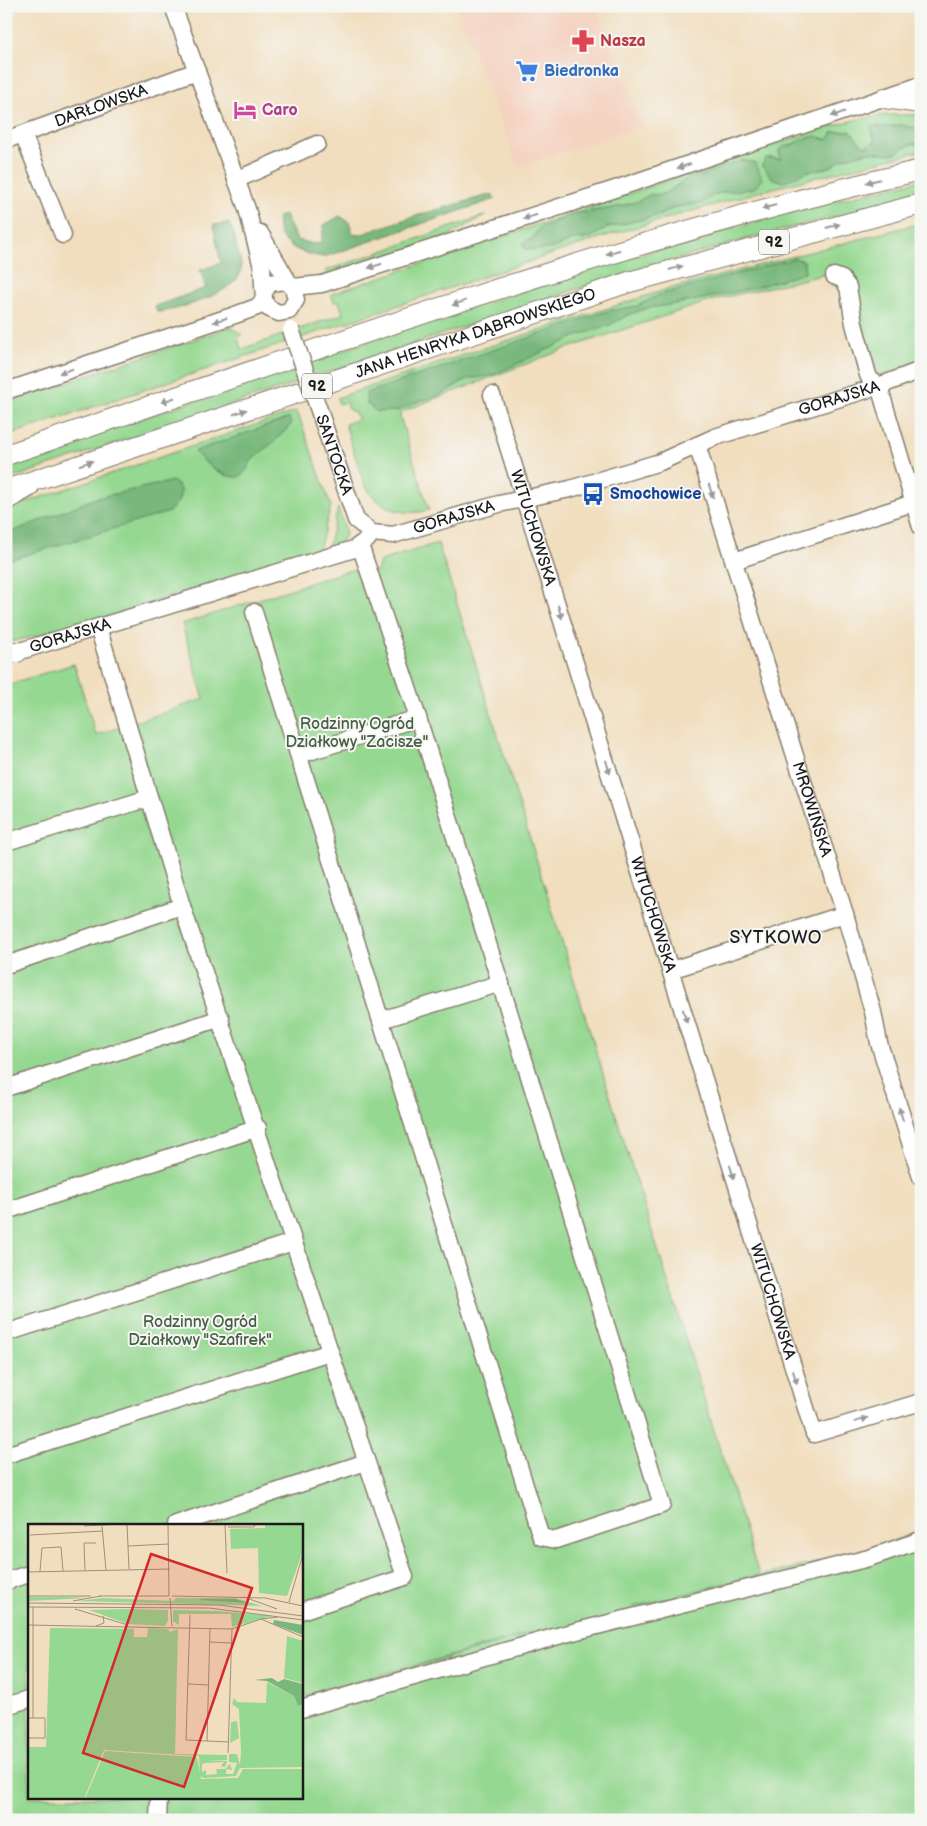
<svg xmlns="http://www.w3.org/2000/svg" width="927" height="1826" viewBox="0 0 927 1826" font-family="'Balsamiq Sans',sans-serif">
<rect width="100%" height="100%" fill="#f6f6f2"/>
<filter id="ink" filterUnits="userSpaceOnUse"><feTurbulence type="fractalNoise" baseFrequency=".02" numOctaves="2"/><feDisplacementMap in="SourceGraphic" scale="10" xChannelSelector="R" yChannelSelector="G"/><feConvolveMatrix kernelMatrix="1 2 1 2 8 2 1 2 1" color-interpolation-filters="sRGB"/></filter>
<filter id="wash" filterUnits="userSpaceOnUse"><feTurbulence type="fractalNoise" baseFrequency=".0096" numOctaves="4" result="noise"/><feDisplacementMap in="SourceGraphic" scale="20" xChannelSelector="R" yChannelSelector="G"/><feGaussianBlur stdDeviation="1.12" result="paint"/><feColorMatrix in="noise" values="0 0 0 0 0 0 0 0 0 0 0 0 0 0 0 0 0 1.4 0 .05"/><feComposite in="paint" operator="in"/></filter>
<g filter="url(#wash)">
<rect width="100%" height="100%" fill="#f1debe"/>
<polygon fill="#f5d3c1" points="456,6 596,6 642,126 518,167"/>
<g fill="#95d891" stroke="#587a56" fill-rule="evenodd">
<path d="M886,115H921V129L901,125L887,127L876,126L871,129L875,142L864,146C852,138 852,128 833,132L829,140C813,133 793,142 779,152L781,159L779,160L769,157L786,180C799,170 815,172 830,167C835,165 836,163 839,160C841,159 862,153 865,153C874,151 882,155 892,152C903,150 909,143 921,144V151L758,192L606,236L6,436V403L231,327L242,335L238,339L242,349L343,314L339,301L334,302L331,294L818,130L858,119ZM743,160L756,163L752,189C733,190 716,190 703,203L675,207L660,215L606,228L585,239L572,240L554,248L525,249L523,243L533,238L541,227L578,213L613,208L639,201L650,195L664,194L689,177L703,175L709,171Z"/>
<path d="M921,180V195L750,238L586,286L6,480V465C308,363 610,252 921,180Z"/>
<polygon points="486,215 446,237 327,277 325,271"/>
<path d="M921,223V360L877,377L850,283L831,273L713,300L565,349L401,412L400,417L429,510C406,516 386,511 370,493C362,484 350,438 345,424L359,419L354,412L348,409L346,402L339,404L337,398L472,352L668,289Z"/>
<polygon points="297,411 331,506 319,550 74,627 6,643 6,509"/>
<polygon points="338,508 346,533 341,542 328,548"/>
<polygon points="438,543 759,1575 633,1607 868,1550 921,1531 921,1535 874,1552 301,1705 301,1700 532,1633 301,1697 301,1525 29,1525 29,1797 154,1797 153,1820 6,1820 6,685 74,664 96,735 204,699 182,624 350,570 377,571 380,561"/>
<polygon points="921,1545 921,1820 162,1820 162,1797 301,1797 301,1713"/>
</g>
<g fill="#78b87b" stroke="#4a6a4c">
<path d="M901,125L921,129V144H910L897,153L889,154L869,152L844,158L830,167L809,171L783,182L772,178L762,165L766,158L781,159L779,150L785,146H791L802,139L816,136L828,140L833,132L850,131C859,138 860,150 873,145L875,140L871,126L887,127Z"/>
<path d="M743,160L756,163L762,179L755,188C735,193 718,188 703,203L675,207L660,215L606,228L590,238L572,240L554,248L533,250L523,247V243L533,238L540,227L578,213L613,208L639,201L649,195L664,194L689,177L703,175L709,171Z"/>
<path d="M492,194L495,199L324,257C302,254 274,245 278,217L285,215L297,240L314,244L321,243L324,225L340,216L349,222L353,234L359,235L412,217Z"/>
<path d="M228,223C234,229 235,239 237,248C239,255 243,267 240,274C232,293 175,312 157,312L155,306L206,288L200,270L221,263L213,225Z"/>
<polygon points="795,258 804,261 805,273 753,288 688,302 648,308 628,315 610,325 577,336 493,375 468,379 436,397 419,401 397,411 377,412 367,404 366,393 608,311 637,306 659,295"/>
<path d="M289,418L291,424L287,429C277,440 266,448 254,458C249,462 248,470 243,474C231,485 204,463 196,453L195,451Z"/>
<polygon points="173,481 178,485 181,492 178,502 169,512 6,561 6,534 9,533 96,498"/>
</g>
</g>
<g filter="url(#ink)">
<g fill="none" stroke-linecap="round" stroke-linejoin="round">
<defs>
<g id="minor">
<polyline points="173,6 247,209 262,267 264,300 268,308 279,313 289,311 296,300 293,287 285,281 270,283 264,292"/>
<polyline points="23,134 63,235"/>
<path id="s1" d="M6,140L197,71"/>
<polyline points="236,180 317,144"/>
<polyline points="260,233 289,283"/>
<polyline points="834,276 842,279 848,287 854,324 868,375 870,379 879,386"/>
<polyline points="293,287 322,284 618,188 921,85"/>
<polyline points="879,386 921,527"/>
<polyline points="6,391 235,315 257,307 264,300"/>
<path id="s2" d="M492,395L814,1434L921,1402"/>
<path id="s3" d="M320,413L356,520L372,533L393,535L499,504L570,489L660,462L715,437L879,386L921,370"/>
<path id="s4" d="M697,445L845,914L873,1012L879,1043L921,1177"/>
<polyline points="6,502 30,488"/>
<polyline points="734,561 913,503"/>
<polyline points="254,612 541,1537 556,1540 662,1505 418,718 360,545"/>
<polyline points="98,627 182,906 405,1577 301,1611"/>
<path id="s5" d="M7,655L354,549L368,539"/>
<polyline points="299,755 418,718"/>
<polyline points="6,842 149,798"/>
<polyline points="6,965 182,906"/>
<polyline points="671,970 845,914"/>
<polyline points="381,1020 501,983"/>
<polyline points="6,1088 221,1018"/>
<polyline points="6,1211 258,1128"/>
<polyline points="6,1333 293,1242"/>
<polyline points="6,1455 330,1352"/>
<polyline points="176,1525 366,1462"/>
<polyline points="6,1581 29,1574"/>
<polyline points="6,1706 29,1699"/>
<polyline points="301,1709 565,1634 869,1558 921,1540"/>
<polyline points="158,1820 159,1797"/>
</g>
<g id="major">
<polyline points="885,98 921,103"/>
<path d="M6,455C309,353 609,242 921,170"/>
<path id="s6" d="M6,490L629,282L921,204"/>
<polyline points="6,653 17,652"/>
</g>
</defs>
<use href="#minor" stroke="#867d6d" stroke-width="19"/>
<use href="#major" stroke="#867d6d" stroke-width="22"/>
<use href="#minor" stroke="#fff" stroke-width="16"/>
<use href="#major" stroke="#fff" stroke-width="20"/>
<defs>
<polyline id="minor-bridge" points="291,330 320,413"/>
</defs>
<use href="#minor-bridge" stroke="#867d6d" stroke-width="19" stroke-linecap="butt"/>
<use href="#minor-bridge" stroke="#fff" stroke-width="16"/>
</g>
<defs><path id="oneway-solid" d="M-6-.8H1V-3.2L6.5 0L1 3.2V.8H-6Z" transform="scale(1.25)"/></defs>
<g fill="#999">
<use href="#oneway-solid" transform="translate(838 114) rotate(161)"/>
<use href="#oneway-solid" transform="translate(684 166) rotate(162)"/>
<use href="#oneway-solid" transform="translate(873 181) rotate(166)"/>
<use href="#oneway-solid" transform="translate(769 207) rotate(165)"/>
<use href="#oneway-solid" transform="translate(530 217) rotate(162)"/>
<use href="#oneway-solid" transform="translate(833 226) rotate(-15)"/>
<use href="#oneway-solid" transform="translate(613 252) rotate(163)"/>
<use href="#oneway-solid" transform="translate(375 266) rotate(162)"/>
<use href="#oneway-solid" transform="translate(676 268) rotate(-16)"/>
<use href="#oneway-solid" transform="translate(459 303) rotate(161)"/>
<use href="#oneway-solid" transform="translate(220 320) rotate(162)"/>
<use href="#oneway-solid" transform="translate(66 371) rotate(162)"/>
<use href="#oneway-solid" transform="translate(168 400) rotate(161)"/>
<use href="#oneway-solid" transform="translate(240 412) rotate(-19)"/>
<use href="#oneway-solid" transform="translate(86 463) rotate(-18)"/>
<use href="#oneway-solid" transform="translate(711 491) rotate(72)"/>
<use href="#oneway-solid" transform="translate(560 612) rotate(73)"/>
<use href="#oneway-solid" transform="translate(608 767) rotate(73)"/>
<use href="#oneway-solid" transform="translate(685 1016) rotate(73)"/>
<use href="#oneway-solid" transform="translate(901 1114) rotate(-107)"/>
<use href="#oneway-solid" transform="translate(732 1172) rotate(73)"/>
<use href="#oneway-solid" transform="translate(795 1377) rotate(72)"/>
<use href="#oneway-solid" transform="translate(861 1420) rotate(-17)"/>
</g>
</g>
<defs>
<symbol id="pharmacy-bare" viewBox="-9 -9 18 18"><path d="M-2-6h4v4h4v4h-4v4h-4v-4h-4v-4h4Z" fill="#e0444e" stroke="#f6f6f2" stroke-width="2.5" paint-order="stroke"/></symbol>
<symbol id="supermarket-bare" viewBox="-9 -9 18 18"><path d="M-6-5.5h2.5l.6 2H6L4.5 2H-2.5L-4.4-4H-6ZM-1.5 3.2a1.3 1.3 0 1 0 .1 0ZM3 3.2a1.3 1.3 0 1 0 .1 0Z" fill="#3f7fe0" stroke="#f6f6f2" stroke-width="2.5" paint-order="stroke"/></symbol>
<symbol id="hotel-bare" viewBox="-9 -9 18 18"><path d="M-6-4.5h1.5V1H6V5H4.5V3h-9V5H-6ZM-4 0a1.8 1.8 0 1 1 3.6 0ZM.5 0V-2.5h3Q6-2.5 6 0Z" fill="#d1479c" stroke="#f6f6f2" stroke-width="2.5" paint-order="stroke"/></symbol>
<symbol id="bus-bare" viewBox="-9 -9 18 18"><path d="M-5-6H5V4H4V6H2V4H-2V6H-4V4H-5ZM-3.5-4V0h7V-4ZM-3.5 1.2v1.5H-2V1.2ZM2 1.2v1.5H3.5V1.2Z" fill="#1a4fb4" stroke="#f6f6f2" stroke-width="2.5" paint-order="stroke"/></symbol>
</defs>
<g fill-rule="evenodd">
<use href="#pharmacy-bare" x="567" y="25" width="32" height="32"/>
<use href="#supermarket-bare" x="511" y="55" width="32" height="32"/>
<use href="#hotel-bare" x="229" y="94" width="32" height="32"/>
<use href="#bus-bare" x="577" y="478" width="32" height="32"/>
</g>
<g text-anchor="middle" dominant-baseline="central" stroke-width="4" stroke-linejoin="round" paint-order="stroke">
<g fill="#f6f6f2" stroke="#5d5d5c" stroke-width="1">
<rect x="759" y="229.5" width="30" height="25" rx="4"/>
<rect x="302" y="373.5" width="30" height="25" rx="4"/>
</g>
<g font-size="15" font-weight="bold" fill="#1c1c1c">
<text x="774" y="242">92</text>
<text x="317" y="386">92</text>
</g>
<g font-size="16" font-weight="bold" fill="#be3a42" stroke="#f6f6f2" text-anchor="start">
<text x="600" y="41">Nasza</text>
</g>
<g font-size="16" font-weight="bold" fill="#366cbe" stroke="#f6f6f2" text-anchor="start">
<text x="544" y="71">Biedronka</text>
</g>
<g font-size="16" fill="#1c1c1c" stroke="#f6f6f2">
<text stroke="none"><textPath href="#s1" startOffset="101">DARŁOWSKA</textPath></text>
<text stroke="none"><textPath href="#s6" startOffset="495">JANA HENRYKA DĄBROWSKIEGO</textPath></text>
<text stroke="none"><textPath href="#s3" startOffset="622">GORAJSKA</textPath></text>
<text stroke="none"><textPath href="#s3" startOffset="44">SANTOCKA</textPath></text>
<text stroke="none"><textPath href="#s3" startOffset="218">GORAJSKA</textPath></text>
<text stroke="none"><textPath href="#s2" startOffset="139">WITUCHOWSKA</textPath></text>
<text stroke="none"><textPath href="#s5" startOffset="66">GORAJSKA</textPath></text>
<text stroke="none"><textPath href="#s4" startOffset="382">MROWIŃSKA</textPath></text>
<text stroke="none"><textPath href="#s2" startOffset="544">WITUCHOWSKA</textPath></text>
<text stroke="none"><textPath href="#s2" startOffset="949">WITUCHOWSKA</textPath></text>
</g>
<g font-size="16" font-weight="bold" fill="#b23c85" stroke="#f6f6f2" text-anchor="start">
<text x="262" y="110">Caro</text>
</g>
<g font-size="16" font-weight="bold" fill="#164399" stroke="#f6f6f2" text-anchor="start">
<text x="610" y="494">Smochowice</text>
</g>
<g font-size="16" fill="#465e45" stroke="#f6f6f2">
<text x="357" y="724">Rodzinny Ogród<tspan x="357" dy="18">Działkowy "Zacisze"</tspan></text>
<text x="200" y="1322">Rodzinny Ogród<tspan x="200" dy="18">Działkowy "Szafirek"</tspan></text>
</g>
<g font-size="18" letter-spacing="1" fill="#1c1c1c" stroke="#f6f6f2">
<text x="776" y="937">SYTKOWO</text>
</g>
</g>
<g transform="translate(28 1524)">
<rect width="275" height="275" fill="#f1debe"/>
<path d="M237,0H275V27L259,72L231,69L230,24L203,25L202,5L237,4ZM0,73H43L59,74L0,77ZM75,74L145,77L148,74H207L234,82L50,77ZM102,85L140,86V97L137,102L100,100L61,86ZM145,86L191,87L244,92L204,103L203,90H151V101L145,97ZM22,104L106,105V113H119L120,104L140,105L142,108L150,105L147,230L199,231V236L177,237H199L197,243L193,242L196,238L177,239L174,240V248L178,246V251L189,250L188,245H197L202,240L204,246L198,245V250H205L209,239L201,238V230H209L212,241L213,227L211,185L204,180L206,174L209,178L238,179L239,158L266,172L270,182L275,180V243L212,244L208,252L176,254L172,252L171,232L76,226L56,275H0V223H18ZM259,112L275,117V159L256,154ZM209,197L211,214L202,219L203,198ZM77,227L169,233L173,255L210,254L215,245H275V275H57Z" fill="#95d891"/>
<path d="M174,75H207L220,79L171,76ZM246,96L275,101V111L245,100ZM244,154L250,158L256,155L275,160V180L270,182L266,172L239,157L225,156Z" fill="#78b87b"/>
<path fill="none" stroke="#9c907d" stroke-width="1" d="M99,0L101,45M140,0L141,72M197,0L199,49M56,2L94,0M74,2L78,46M200,3H226L227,0M2,11L75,7M100,22L141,20M57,46L56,19H68M12,47L14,24L33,23L35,47M0,48L142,45M0,72H63M71,72H141M144,72L237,74L275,82M216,73L249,85M142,74L144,102M45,77L73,72M261,78L275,30M0,79L191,81L275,92M0,83L181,84L275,96M5,83V194M47,85L100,101M162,91L158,216L201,218M233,95L250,93M0,101L204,105L233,95L275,113M68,102L76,99L75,92M182,118L204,119M160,160L181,161M0,194H17V214H0M179,217L182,104M200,229L204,105"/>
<path fill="#d62828" fill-opacity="0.15" stroke="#d62828" stroke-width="2.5" d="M123,30L224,64L156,263L55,229Z"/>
<rect width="275" height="275" fill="none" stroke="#1c1c1c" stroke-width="2.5"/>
</g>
<rect width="927" height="1826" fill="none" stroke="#f6f6f2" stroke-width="25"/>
</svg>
